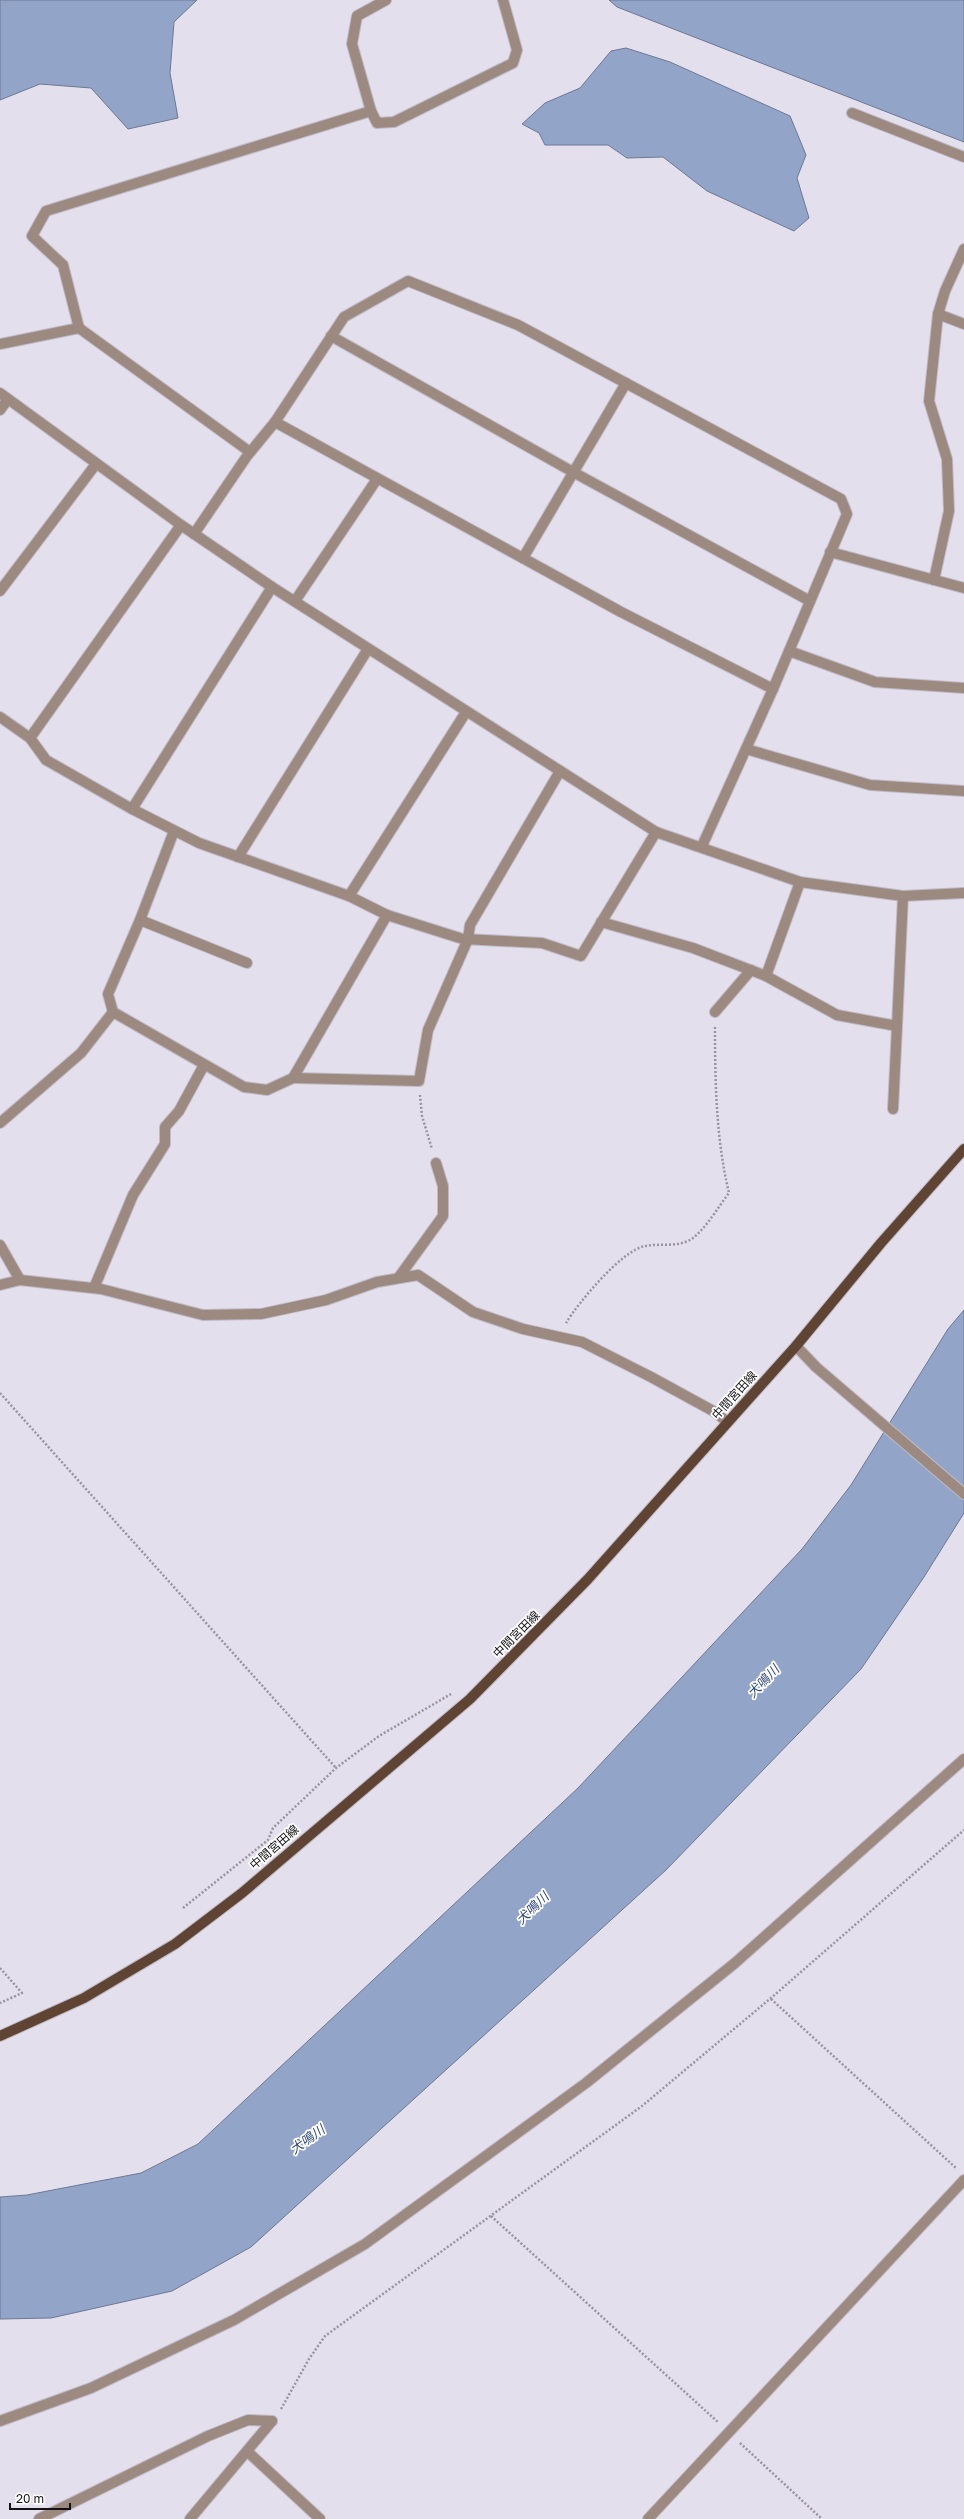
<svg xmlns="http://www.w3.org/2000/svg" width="964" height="2519" viewBox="0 0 964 2519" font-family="'Golos Text','Noto Sans JP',sans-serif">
<rect width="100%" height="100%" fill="#e4dfec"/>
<g fill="#92a5c9" stroke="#6c7993">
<polygon points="0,0 197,0 174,22 170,73 178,118 128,129 91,88 40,84 0,100"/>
<polygon points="609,0 964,0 964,142 617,7"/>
<polygon points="626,48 670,62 790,116 806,155 797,178 809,218 794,231 707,191 663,157 627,158 608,145 545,145 539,133 522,124 545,103 580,88 611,51"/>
<polygon points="964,1310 964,1513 924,1577 861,1669 666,1870 251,2247 172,2291 51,2318 0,2319 0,2197 27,2195 141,2173 198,2144 578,1788 802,1549 851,1485 948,1329"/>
</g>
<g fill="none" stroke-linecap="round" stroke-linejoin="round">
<defs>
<g id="minor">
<polyline points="386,0 357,16 352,44 371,111 377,123 394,122 513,63 517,50 503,0"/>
<polyline points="852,113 964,157"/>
<polyline points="938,314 945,291 964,249"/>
<polyline points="79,328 250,452"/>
<polyline points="331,336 573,472 810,601"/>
<polyline points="0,344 79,328 63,265 32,236 46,211 371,111"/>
<polyline points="0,393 181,525 272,587 656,832 800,882 903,896 964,893"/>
<polyline points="0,410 8,399"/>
<polyline points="275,422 621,612 773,689"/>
<polyline points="194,534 247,456 275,422 344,317 408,281 518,325 841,499 847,514 773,689 702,846"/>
<polyline points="830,552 964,588"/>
<polyline points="523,558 626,383"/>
<polyline points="934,580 949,511 947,459 929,401 938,314 964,324"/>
<polyline points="0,591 96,464"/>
<polyline points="295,601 377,479"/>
<polyline points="789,651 875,682 964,688"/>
<polyline points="0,717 30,738 46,760 132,809 199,843 349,896 387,915 463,939 542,943 581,956 656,832"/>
<polyline points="30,738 181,525"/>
<polyline points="746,749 870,785 964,791"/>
<polyline points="132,809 272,587"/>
<polyline points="174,831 140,920 108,994 113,1012 244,1087 267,1090 293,1078"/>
<polyline points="238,857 368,649"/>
<polyline points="349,896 466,712"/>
<polyline points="387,915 293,1078 419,1081 428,1030 468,939 470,925 560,771"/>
<polyline points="140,920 247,963"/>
<polyline points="601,922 693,948 766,976 800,882"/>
<polyline points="766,976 837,1015 897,1026 903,896"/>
<polyline points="715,1012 751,970"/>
<polyline points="893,1109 897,1026"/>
<polyline points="0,1123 81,1053 113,1012"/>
<polyline points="0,1245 20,1280"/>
<polyline points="399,1277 443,1216 443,1186 436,1163"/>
<polyline points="0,1285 20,1280 101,1289 203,1315 261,1314 326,1300 377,1282 418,1275 473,1312 523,1329 582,1342 651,1377 715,1412 727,1422"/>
<polyline points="94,1288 133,1195 165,1144 165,1127 179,1111 204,1065"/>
<polyline points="796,1346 816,1367 964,1494"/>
<polyline points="0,2421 91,2388 234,2320 365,2244 586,2083 735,1963 964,1759"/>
<polyline points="248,2452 320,2519"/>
<polyline points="39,2519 208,2436 248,2420 272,2421"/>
<polyline points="190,2519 272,2421"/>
<polyline points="648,2519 964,2180"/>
</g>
<polyline id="major" points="0,2036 84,1998 175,1944 242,1893 470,1699 588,1579 796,1346 881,1243 964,1149"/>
</defs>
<use href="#minor" stroke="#bebac5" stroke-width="12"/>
<use href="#major" stroke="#bebac5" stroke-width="12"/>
<g stroke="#98949e" stroke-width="2.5" stroke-dasharray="2 2" stroke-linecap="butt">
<polyline points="420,1095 422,1116 432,1149"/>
<path d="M566,1323C578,1303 622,1250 645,1246C661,1243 679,1248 693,1238C707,1227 718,1207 729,1193C716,1139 715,1082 715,1027"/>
<polyline points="0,1393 336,1768"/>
<polyline points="183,1908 268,1840 273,1828 336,1768 379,1736 451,1694"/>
<polyline points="0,1968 22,1993 0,2003"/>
<polyline points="771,1999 956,2168"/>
<polyline points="491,2216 719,2423"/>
<polyline points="281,2409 309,2359 325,2336 642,2106 771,1998 964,1830"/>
<polyline points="740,2443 822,2519"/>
</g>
<use href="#minor" stroke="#9c8a81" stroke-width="10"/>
<use href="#major" stroke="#604433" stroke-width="10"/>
</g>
<g text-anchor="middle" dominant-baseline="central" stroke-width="3.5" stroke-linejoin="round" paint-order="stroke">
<g font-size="12" fill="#121115" stroke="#fff">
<text transform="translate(734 1395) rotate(-48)">中間宮田線</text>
<text transform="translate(516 1634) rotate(-45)">中間宮田線</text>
<text transform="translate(274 1847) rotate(-41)">中間宮田線</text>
</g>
<g font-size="13" font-style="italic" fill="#304979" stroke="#fff">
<text transform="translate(763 1681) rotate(-46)">犬鳴川</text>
<text transform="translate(532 1908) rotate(-44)">犬鳴川</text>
<text transform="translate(307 2139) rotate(-36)">犬鳴川</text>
</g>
</g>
<path d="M10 2503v6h60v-6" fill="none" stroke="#121115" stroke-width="2"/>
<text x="16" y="2503" font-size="12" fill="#121115" stroke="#ffffff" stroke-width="3" paint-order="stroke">20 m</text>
</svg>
